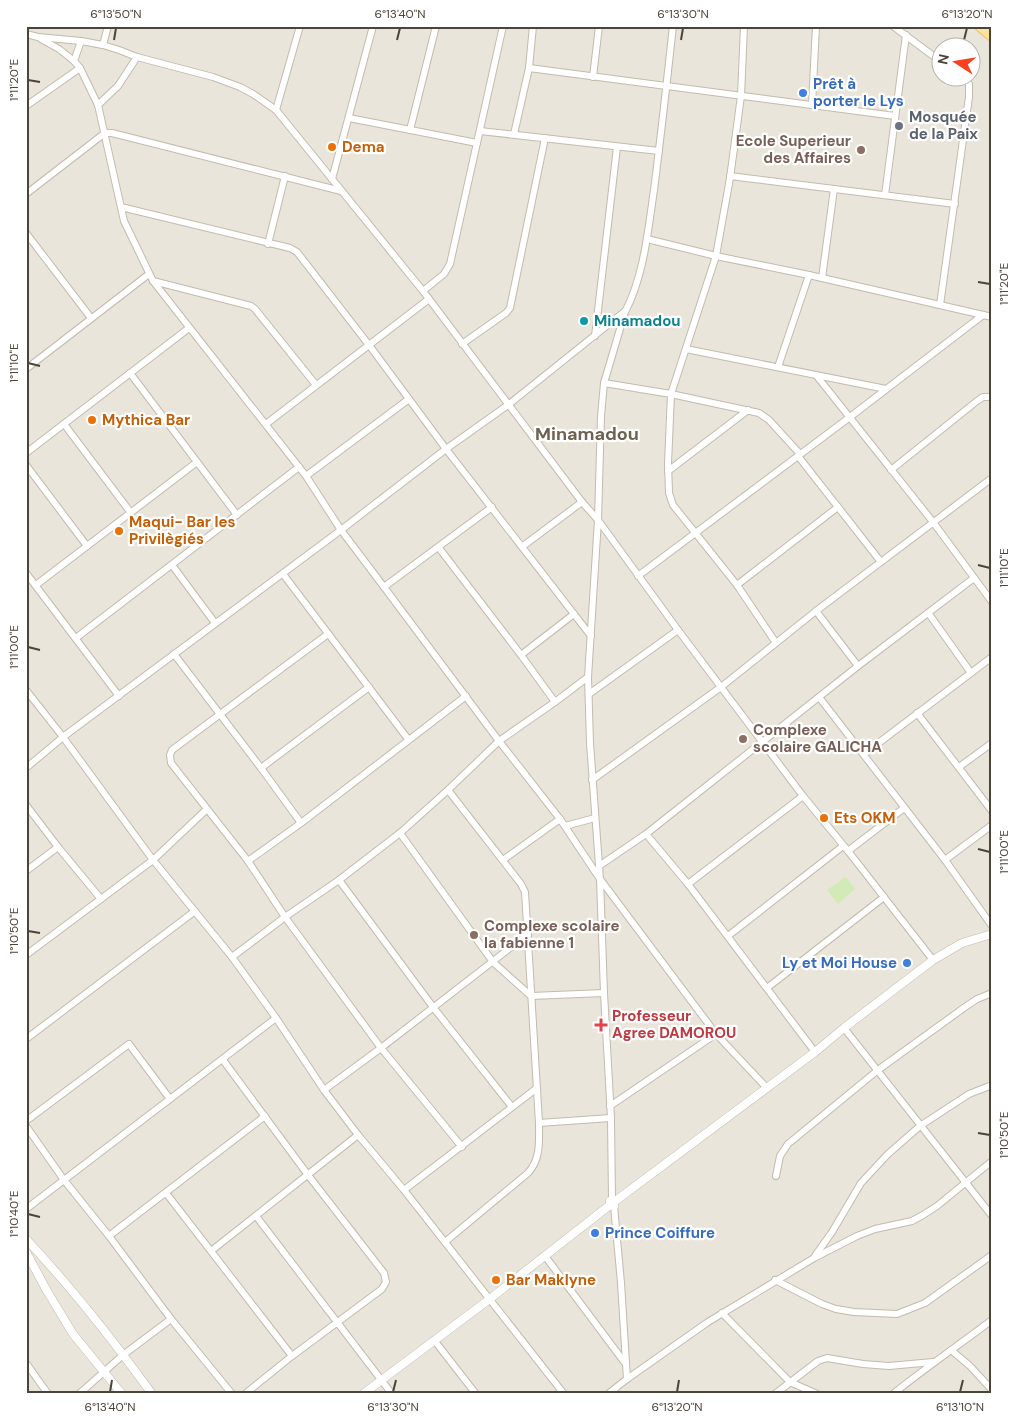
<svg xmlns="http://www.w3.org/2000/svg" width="1018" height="1420" viewBox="0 0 1018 1420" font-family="'DM Sans',sans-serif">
<rect width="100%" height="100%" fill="#f6f3ec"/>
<path fill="#eae5da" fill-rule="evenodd" d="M26,26H992V1394H26ZM940,48H970V78H940Z"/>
<polygon fill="#d2eab5" points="846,877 855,889 838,904 827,890"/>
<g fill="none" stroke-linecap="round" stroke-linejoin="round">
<defs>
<g id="minor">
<polyline points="744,26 741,96 730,178 716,256 671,394 668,463 669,493 673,505 737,585 776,643"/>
<polyline points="893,26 940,61"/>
<polyline points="26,34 38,37 81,41 103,45 119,50 137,57 213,77 240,87 253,94 276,110 423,291 582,502 598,520 678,630 803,796 848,851 933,960"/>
<polyline points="41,39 59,49 74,61 80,68 98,105 124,221 153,281 306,476 341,530 384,587 499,741 560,819 600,879 716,1034 767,1088"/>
<polyline points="103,45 108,26"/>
<polyline points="74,61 81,41"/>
<polyline points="529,68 895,116"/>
<polyline points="593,77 599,26"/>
<polyline points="98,105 118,86 137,57"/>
<polyline points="812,105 816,26"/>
<polyline points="26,106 80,68"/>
<polyline points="276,110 300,26"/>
<polyline points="349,118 477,143"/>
<polyline points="410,130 436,26"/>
<polyline points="480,131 659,151"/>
<polyline points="514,134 529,68 533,26"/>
<polyline points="730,176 955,204"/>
<polyline points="332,179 373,26"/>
<polyline points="26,194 101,136 105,133 112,133 341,191"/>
<polyline points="885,195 906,35"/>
<polyline points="121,207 290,248 297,252 369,345 446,449 591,636"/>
<polyline points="26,233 91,318"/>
<polyline points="647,239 716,256 809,275 992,317"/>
<polyline points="268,244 285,176"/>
<polyline points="822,278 834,189"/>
<polyline points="153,281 251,306 255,309 316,385"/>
<polyline points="423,291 444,274 450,264 503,26"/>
<polyline points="940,305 969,97 969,84 964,78"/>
<polyline points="595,336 617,147"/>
<polyline points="462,344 506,313 510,308 545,138"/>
<polyline points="686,349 886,389"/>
<polyline points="778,367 809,275"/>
<polyline points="26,369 149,274"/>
<polyline points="130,373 237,515"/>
<polyline points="816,375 933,522 992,602"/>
<polyline points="604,383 671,394 759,413 769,420 800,454"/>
<polyline points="64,424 131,513"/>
<polyline points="266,424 429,299"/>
<polyline points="26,453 189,328"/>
<polyline points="798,456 881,562"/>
<polyline points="26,465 87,546"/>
<polyline points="891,470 977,401 983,397 992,397"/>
<polyline points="668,471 748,410"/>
<polyline points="306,476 409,399"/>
<polyline points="523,546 582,502"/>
<polyline points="439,548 521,655 555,702"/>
<polyline points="172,565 215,623"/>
<polyline points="26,573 119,696"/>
<polyline points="283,574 408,739"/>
<polyline points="638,576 850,417 983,315"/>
<polyline points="36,585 197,462"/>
<polyline points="737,585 838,507"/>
<polyline points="384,587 492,507"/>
<polyline points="816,611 858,666"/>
<polyline points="929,614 971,673"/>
<polyline points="328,634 172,750 170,755 171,763 248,861 285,917 381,1048 462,1147"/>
<polyline points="76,638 299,467"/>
<polyline points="174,654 261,768 301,823"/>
<polyline points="521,655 574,614"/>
<polyline points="26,690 63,737 153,860 232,957 276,1018 324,1090 358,1135 404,1190 564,1394"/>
<polyline points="589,694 678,630"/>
<polyline points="819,697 945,860 992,926"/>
<polyline points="917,713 992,811"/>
<polyline points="864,754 992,657"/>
<polyline points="959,767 992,743"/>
<polyline points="26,768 63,737 341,530 446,449 508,405 624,312"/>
<polyline points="261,768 369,687"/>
<polyline points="592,780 721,687 816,611 992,478"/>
<polyline points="26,805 58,847 101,899"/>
<polyline points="565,826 595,818"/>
<polyline points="400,833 493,962 531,996 604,993"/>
<polyline points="646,834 688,884 815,1052"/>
<polyline points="848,851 904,808"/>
<polyline points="503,860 560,819"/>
<polyline points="945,860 992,825"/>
<polyline points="248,861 301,823 466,696"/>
<polyline points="599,866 646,834 858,666 974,578"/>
<polyline points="26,871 58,847"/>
<polyline points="339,880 433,1007 512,1107"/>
<polyline points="688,884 803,796"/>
<polyline points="728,936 843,846"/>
<polyline points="26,955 153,860 207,809"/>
<polyline points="232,957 285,917 339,880 400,833 448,790 499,741 555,702 588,677"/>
<polyline points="767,988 884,897"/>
<polyline points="844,1028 992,1216"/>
<polyline points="26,1039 195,911"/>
<polyline points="223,1060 308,1175 384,1273 386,1282 382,1289 292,1356 245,1394"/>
<polyline points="324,1090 381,1048 528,934"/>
<polyline points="610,1106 716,1034"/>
<polyline points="26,1121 129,1044 170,1099"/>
<polyline points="539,1123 611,1118"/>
<polyline points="26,1126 64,1180 109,1236 171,1319 232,1394"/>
<polyline points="776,1176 780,1156 788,1144 878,1070 965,1007 977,999 992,993"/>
<polyline points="404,1190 537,1088"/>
<polyline points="166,1193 292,1356"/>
<path d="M612,1201L611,1118L604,993L600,879L590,743L588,677L598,520L601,416L604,383L625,312C644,276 648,230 654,190C661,135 667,81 673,26"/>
<polyline points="614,1206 621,1283 627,1379"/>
<polyline points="26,1209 276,1018"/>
<polyline points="256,1216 392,1394"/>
<polyline points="109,1236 265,1116"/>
<path d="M445,1242L528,1173C541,1159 539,1141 539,1123L525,892L521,884L448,790"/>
<polyline points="211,1251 358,1135"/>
<polyline points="545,1256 625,1363"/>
<polyline points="815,1256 832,1232 861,1183 888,1154 920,1126 969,1094 992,1085"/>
<polyline points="775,1280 822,1304 836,1309 854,1312 897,1314 925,1303 992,1255"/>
<polyline points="722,1313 790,1382 817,1394"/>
<polyline points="434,1340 476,1394"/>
<polyline points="951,1350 970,1366 992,1390"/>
<polyline points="26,1363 48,1394"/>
<polyline points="79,1394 123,1355 171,1319"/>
<polyline points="608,1394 627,1379 708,1322 814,1258 857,1236 875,1229 912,1221 923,1215 937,1206 992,1161"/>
<polyline points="775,1394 818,1361 827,1358 863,1364 889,1366 933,1362"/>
<path d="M893,1394C925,1368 959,1345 992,1320"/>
</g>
<g id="tertiary">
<polyline points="614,1202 610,1201 610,1205 614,1206 614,1202 815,1052 844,1028 933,960 962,943 992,934"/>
<path d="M26,1239C72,1288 113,1340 152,1394"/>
<polyline points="26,1252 47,1291 73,1334 122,1394"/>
<polyline points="363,1394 491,1298 610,1205"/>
</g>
<polyline id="primary" points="980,26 992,36"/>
</defs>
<use href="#minor" stroke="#c2bbae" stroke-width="8"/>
<use href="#tertiary" stroke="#c2bbae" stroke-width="9"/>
<use href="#primary" stroke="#e6c16a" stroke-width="12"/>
<use href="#minor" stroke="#fff" stroke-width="6"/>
<use href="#tertiary" stroke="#fff" stroke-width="8"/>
<use href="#primary" stroke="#ffe39c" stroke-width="10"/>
</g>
<path fill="none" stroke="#4b4439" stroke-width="2" d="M114,40L116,28M397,40L400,28M681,40L683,28M964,40L967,28M28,80L40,82M978,282L990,284M28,363L40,366M978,565L990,568M28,647L40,650M978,849L990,852M28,931L40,933M978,1133L990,1135M28,1214L40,1217M110,1392L112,1380M393,1392L396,1380M677,1392L679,1380M960,1392L963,1380"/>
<g fill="#3f7fe0" stroke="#fff" stroke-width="2">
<circle cx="803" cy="93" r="5"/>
<circle cx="907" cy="963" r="5"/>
<circle cx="595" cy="1233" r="5"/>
</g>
<circle fill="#6b7280" stroke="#fff" stroke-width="2" cx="899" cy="126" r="5"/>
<g fill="#e8710a" stroke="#fff" stroke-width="2">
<circle cx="332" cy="147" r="5"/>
<circle cx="92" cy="420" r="5"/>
<circle cx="119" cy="531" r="5"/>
<circle cx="824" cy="818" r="5"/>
<circle cx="496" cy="1280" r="5"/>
</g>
<g fill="#8d6e63" stroke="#fff" stroke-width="2">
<circle cx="861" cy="150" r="5"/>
<circle cx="743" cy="739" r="5"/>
<circle cx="474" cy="935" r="5"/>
</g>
<circle fill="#0f9aa8" stroke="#fff" stroke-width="2" cx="584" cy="321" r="5"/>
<path fill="#e0444e" stroke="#fff" stroke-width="2" d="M598.5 1017.5h5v5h5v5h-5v5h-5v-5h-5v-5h5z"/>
<g text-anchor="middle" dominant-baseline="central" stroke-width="4.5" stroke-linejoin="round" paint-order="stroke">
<g font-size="15" font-weight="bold" fill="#366cbe" stroke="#fff" text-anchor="start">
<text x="813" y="84">Prêt à<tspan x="813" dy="17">porter le Lys</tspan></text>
<text x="897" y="963" text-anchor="end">Ly et Moi House</text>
<text x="605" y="1233">Prince Coiffure</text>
</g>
<g font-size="15" font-weight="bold" fill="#5b616d" stroke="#fff" text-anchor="start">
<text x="909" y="117">Mosquée<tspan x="909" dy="17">de la Paix</tspan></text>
</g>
<g font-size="15" font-weight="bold" fill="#785e54" stroke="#fff" text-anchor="start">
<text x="851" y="141" text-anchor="end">Ecole Superieur<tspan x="851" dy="17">des Affaires</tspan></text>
<text x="753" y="730">Complexe<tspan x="753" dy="17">scolaire GALICHA</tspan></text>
<text x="484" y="926">Complexe scolaire<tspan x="484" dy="17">la fabienne 1</tspan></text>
</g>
<g font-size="15" font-weight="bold" fill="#c56008" stroke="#fff" text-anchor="start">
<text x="342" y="147">Dema</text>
<text x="102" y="420">Mythica Bar</text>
<text x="129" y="522">Maqui- Bar les<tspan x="129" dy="17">Privilègiés</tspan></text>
<text x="834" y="818">Ets OKM</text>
<text x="506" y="1280">Bar Maklyne</text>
</g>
<g font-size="15" font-weight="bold" fill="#0d838f" stroke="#fff" text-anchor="start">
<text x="594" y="321">Minamadou</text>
</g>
<g font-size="15" font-weight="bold" fill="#be3a42" stroke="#fff" text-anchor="start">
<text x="612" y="1016">Professeur<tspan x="612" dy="17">Agree DAMOROU</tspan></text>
</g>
<g font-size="18" font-weight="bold" fill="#6e6250" stroke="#fff">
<text x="587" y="434">Minamadou</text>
</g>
</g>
<rect width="1018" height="1420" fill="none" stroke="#ffffff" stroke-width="55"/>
<g transform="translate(956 62) rotate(282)"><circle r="24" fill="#ffffff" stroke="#b7b4b0"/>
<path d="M0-4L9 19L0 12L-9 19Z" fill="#fc3f1d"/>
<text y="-8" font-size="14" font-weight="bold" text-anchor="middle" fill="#4b4439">N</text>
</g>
<rect x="28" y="28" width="962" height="1364" fill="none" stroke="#4b4439" stroke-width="2"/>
<g font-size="12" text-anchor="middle" fill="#4b4439">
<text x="116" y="18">6°13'50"N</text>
<text x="400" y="18">6°13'40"N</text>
<text x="683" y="18">6°13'30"N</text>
<text x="967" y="18">6°13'20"N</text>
<text transform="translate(14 80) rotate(-90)" y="4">1°11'20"E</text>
<text transform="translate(1004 284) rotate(-90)" y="4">1°11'20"E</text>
<text transform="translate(14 363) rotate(-90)" y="4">1°11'10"E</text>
<text transform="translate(1004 568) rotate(-90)" y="4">1°11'10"E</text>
<text transform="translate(14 647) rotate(-90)" y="4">1°11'00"E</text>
<text transform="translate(1004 852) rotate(-90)" y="4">1°11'00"E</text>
<text transform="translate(14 931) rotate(-90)" y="4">1°10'50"E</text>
<text transform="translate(1004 1135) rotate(-90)" y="4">1°10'50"E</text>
<text transform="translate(14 1214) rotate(-90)" y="4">1°10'40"E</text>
<text x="110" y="1411">6°13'40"N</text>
<text x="393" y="1411">6°13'30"N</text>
<text x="677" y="1411">6°13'20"N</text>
<text x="960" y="1411">6°13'10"N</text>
</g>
</svg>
